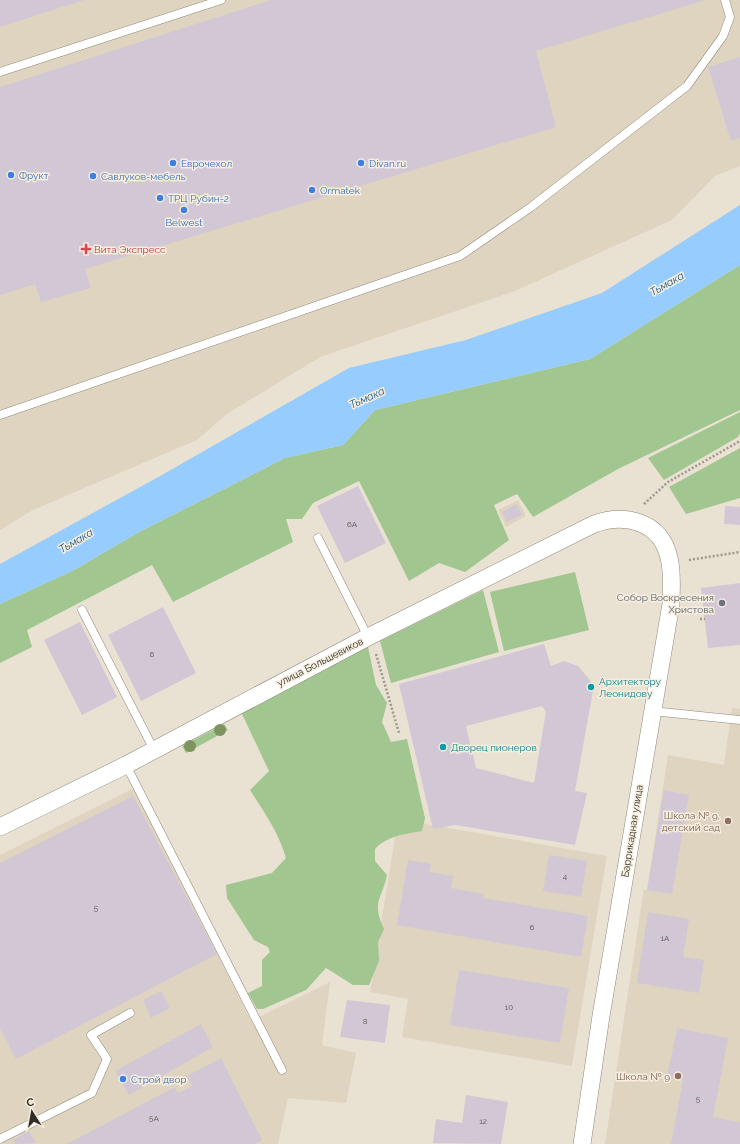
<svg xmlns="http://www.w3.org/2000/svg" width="740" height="1144" viewBox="0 0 740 1144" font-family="Raleway,sans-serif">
<rect width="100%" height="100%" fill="#e9e1d2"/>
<g fill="#dfd4bf">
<polygon points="0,0 740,0 740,166 715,176 672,220 515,291 320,357 227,414 197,440 33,510 0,530"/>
<polygon points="518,500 526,516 506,527 498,510"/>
<polygon points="732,708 740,709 740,1144 605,1144 642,901 644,889 647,890 668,755 724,765"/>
<polygon points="134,788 251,1021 330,982 322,1045 356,1053 346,1103 288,1098 278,1144 0,1144 0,855"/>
<polygon points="398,819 607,856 572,1066 402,1037 408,999 370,992"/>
</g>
<g fill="#a1c690">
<polygon points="740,265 740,410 618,469 533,517 517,494 494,505 509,540 465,572 439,563 409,581 359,481 313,503 302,519 286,519 293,542 173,602 152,565 27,630 32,647 0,663 0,604 72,571 141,531 285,458 343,445 375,410 590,359"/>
<polygon points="740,412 740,433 738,437 664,480 648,458"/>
<polygon points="740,448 740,498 686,514 669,487"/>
<polygon points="575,572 589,630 504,651 490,592"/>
<polygon points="483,590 499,652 391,683 380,641"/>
<path d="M364,643L368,647L376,685L387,703L382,722L391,742L407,739L425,818L422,831C404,834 387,836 375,849V861L387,875C382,900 371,901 384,929L378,942L379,961L369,985H353L326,968L306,990L263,1009H257L248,993L262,986V960L270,952L268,947L254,940L227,898L226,885L272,873L286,858C279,833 264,812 250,790L269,771L242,714L249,703Z"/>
<polygon points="224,724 228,730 186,753 182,746"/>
</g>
<polygon fill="#96ccfe" points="740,205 740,265 590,359 375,410 343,445 285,458 141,531 72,571 0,604 0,564 162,475 349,368 466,340 602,293"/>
<g fill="#d2c8d5" fill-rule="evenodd">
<polygon points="0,0 84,0 0,27"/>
<polygon points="271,0 706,0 536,51 556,127 85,269 91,288 41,302 35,284 0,295 0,87"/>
<polygon points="740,57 740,138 731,141 708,67"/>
<polygon points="358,486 386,543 345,563 317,506"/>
<polygon points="516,504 522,515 507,522 502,512"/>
<polygon points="725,506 740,507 740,525 724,524"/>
<polygon points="740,583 740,645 708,648 701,588"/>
<polygon points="163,607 196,673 141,701 108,635"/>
<polygon points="80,622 117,697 82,715 44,640"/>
<path d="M544,644L551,666L564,661L578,666L594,685L575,791L587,793L575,845L455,825L433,829L399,684ZM542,706L546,712L534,783L476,768L466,726Z"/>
<polygon points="664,790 689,795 672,894 647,890"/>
<polygon points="133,796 217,954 16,1059 0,1028 0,863"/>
<polygon points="549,855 587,861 581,897 543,891"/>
<polygon points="408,860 431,864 429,872 453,876 451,888 484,894 483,898 588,916 581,957 397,925"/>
<polygon points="648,912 689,919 683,957 704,960 699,993 637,983"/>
<polygon points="459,970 569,988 560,1043 450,1025"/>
<polygon points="161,991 170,1008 151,1018 143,1000"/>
<polygon points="347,1000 390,1005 385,1043 340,1037"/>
<polygon points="201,1024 213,1047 129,1095 115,1071"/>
<polygon points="677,1028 728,1038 713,1117 740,1122 740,1144 671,1144 683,1080 667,1077"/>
<polygon points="221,1058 262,1140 255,1144 67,1144 175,1087 178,1093 192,1086 187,1076"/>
<polygon points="466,1095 508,1102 501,1144 433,1143 436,1119 462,1123"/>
<polygon points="29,1131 36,1143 15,1144 13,1140"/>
</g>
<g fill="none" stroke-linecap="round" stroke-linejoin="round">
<defs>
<g id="lane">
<polyline points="0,72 221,0"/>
<polyline points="0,415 460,256 531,207 687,86 723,36 730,17 725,0"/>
<polyline points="318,538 368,637"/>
<polyline points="82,610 154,750"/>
<polyline points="652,711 740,720"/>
<polyline points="126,765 282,1070"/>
<polyline points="0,1139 92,1093 107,1059 91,1035 130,1013"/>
</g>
<path id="street" d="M0,827L126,765L368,637L594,524C625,513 661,521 669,558C673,573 671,589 671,604L601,1016L582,1144"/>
</defs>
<use href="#lane" stroke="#8f887a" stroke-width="9"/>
<use href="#street" stroke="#8f887a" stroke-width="18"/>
<g stroke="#9e988d" stroke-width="2.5" stroke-dasharray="2 2" stroke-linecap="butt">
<polyline points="644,504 668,482 740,441"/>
<polyline points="689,560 740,552"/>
<polyline points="700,619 705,619"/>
<polyline points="376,654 399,733"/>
</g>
<use href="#lane" stroke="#fff" stroke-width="8"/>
<use href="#street" stroke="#fff" stroke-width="17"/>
</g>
<g fill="#7d945e">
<circle cx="220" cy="730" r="6"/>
<circle cx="190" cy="746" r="6"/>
</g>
<g fill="#3f7fe0" stroke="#f6eedf" stroke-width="1.5">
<circle cx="173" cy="163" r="4"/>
<circle cx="361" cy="163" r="4"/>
<circle cx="11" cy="175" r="4"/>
<circle cx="93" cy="176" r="4"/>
<circle cx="312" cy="190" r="4"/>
<circle cx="160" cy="198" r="4"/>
<circle cx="184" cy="210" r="4"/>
<circle cx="123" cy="1079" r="4"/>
</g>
<path fill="#e0444e" stroke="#f6eedf" stroke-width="1.5" d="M84 243h4v4h4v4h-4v4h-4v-4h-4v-4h4z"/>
<circle fill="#6b7280" stroke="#f6eedf" stroke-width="1.5" cx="722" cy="603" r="4"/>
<g fill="#0f9aa8" stroke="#f6eedf" stroke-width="1.5">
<circle cx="591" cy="687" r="4"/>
<circle cx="443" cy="747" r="4"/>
</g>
<g fill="#8d6e63" stroke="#f6eedf" stroke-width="1.5">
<circle cx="728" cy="821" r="4"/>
<circle cx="678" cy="1076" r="4"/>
</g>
<g text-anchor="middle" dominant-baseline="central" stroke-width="3" stroke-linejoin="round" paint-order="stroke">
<g font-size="8" fill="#595453">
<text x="352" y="524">6А</text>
<text x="152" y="654">6</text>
<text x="565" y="876">4</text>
<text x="96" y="908">5</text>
<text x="532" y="927">6</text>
<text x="665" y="938">1А</text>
<text x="509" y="1007">10</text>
<text x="365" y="1021">8</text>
<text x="698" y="1099">5</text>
<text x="154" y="1118">5А</text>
<text x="483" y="1121">12</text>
</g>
<g font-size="10" fill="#366cbe" stroke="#f6eedf" text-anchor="start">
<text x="181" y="163">Еврочехол</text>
<text x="369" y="163">Divan.ru</text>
<text x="19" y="175">Фрукт</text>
<text x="101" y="176">Савлуков-мебель</text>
<text x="320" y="190">Ormatek</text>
<text x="168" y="198">ТРЦ Рубин-2</text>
<text x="184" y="222" text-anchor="middle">Belwest</text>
<text x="131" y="1079">Строй двор</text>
</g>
<g font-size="10" fill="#be3a42" stroke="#f6eedf" text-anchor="start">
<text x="94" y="249">Вита Экспресс</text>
</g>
<g font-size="10" fill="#5b616d" stroke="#f6eedf" text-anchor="end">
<text x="714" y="597">Собор Воскресения<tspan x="714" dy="12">Христова</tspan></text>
</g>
<g font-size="10" fill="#312e28" stroke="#f6eedf">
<text transform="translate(320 662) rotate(-27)">улица Большевиков</text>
<text transform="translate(632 831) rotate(-81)">Баррикадная улица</text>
</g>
<g font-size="10" fill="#0d838f" stroke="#f6eedf" text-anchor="start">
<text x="599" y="681">Архитектору<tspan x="599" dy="12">Леонидову</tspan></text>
<text x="451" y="747">Дворец пионеров</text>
</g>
<g font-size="10" fill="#785e54" stroke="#f6eedf" text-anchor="end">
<text x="720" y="815">Школа № 9,<tspan x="720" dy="12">детский сад</tspan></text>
<text x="670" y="1076">Школа № 9</text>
</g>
<g font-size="11" font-style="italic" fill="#1c5482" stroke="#f6eedf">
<text transform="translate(667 284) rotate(-30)">Тьмака</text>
<text transform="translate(367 398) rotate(-24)">Тьмака</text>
<text transform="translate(76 541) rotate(-31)">Тьмака</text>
</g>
</g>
<g transform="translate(32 1112) rotate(349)" stroke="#f6eedf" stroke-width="3" paint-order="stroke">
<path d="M0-3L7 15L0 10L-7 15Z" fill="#312e28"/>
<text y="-6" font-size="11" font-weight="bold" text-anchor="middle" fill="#312e28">С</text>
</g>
</svg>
